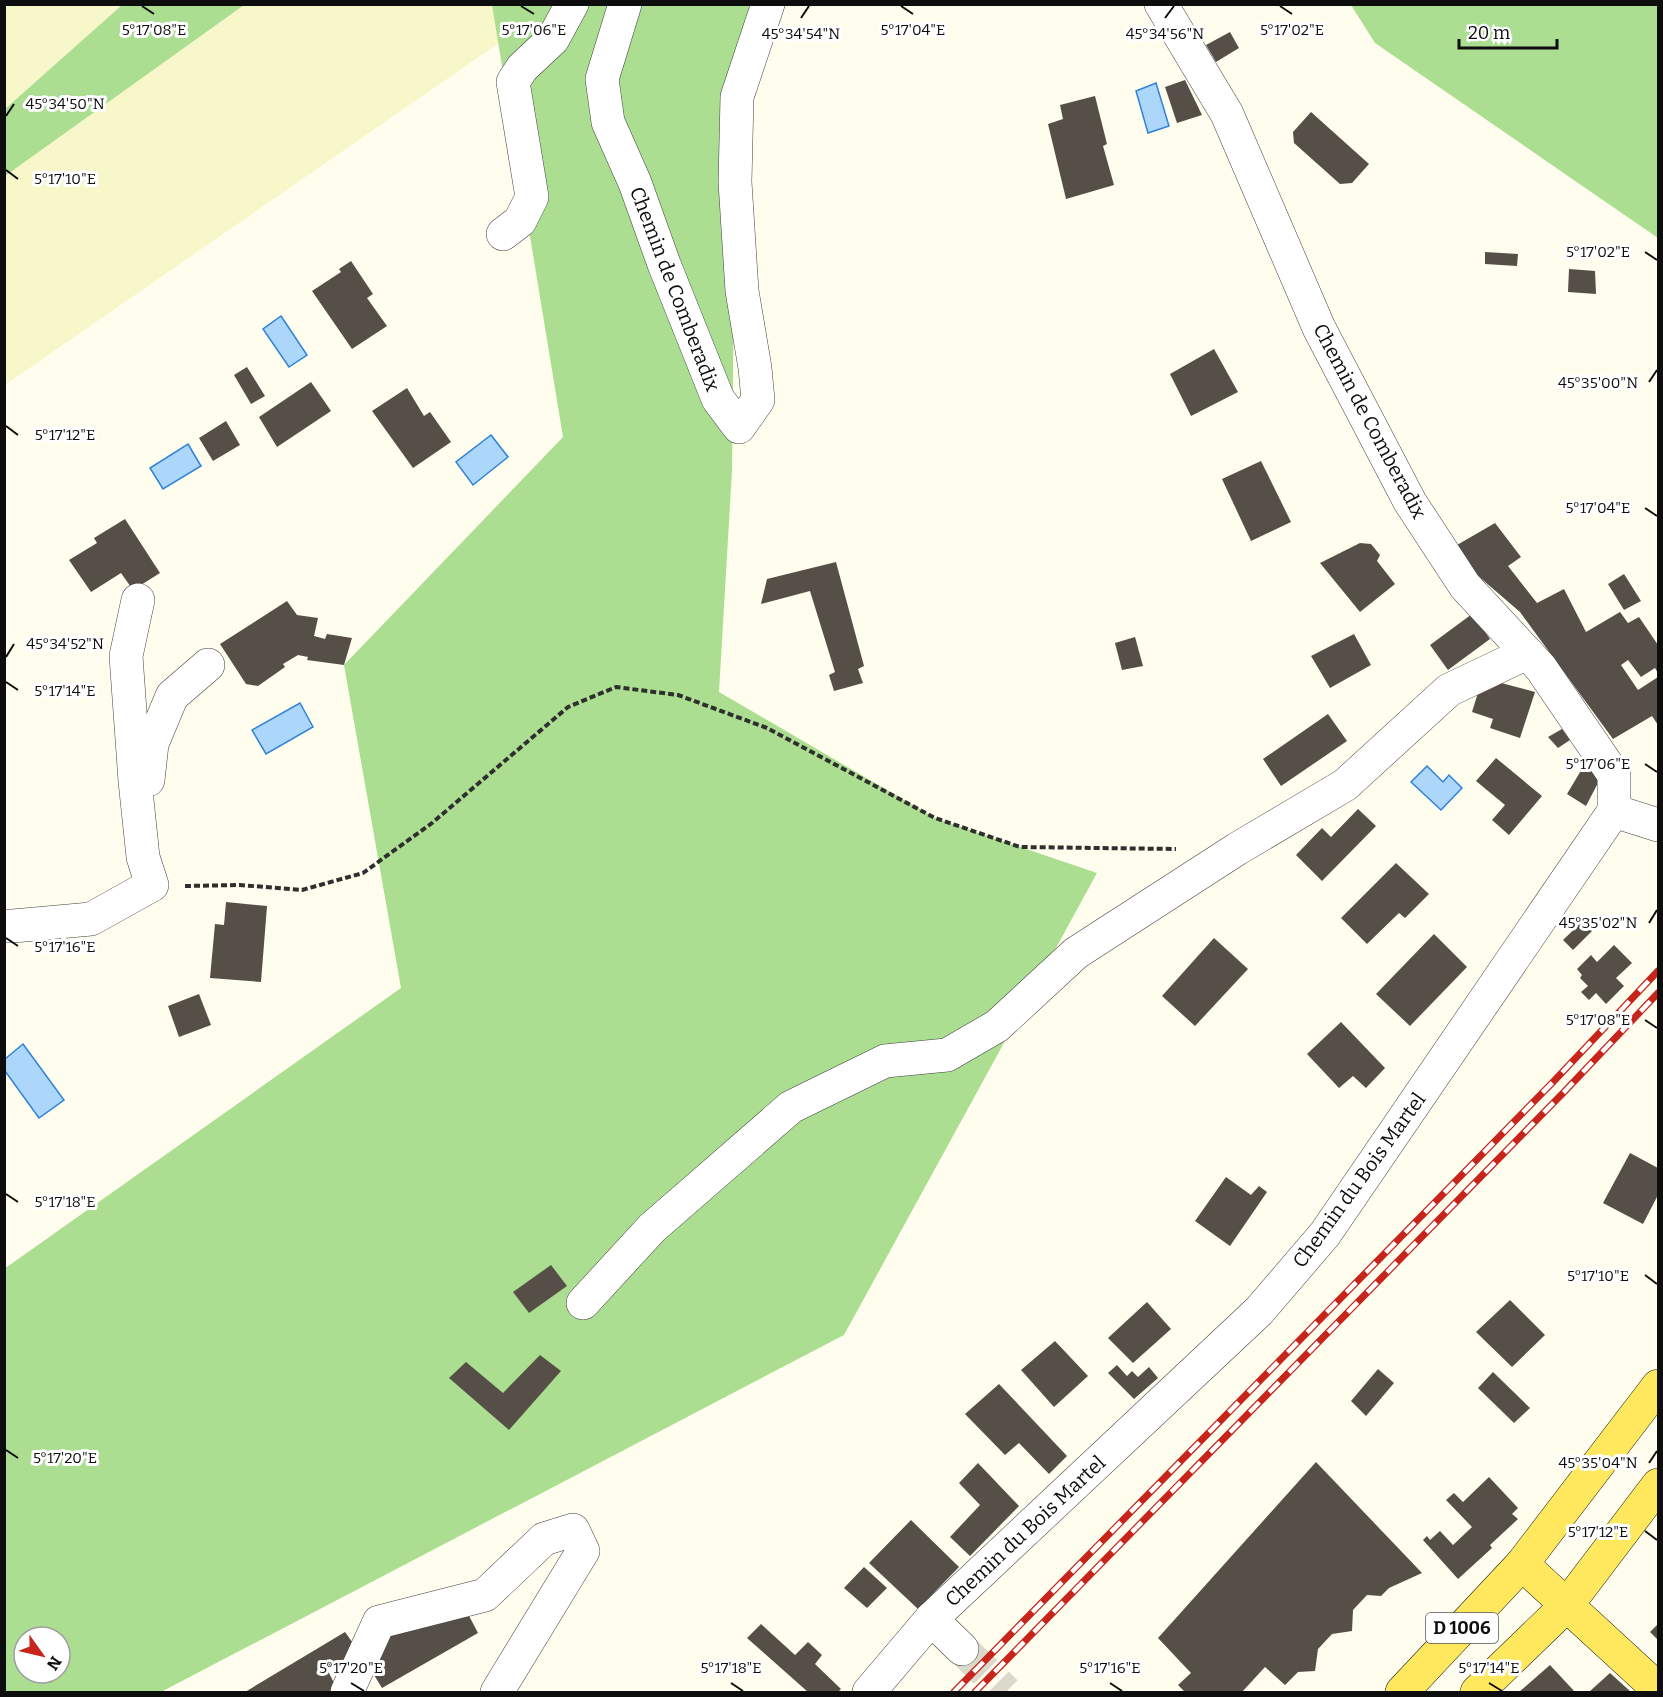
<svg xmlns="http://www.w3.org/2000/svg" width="1663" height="1697" viewBox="0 0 1663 1697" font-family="Bitter,serif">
<rect width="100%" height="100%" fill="#fffded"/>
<g fill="#f7f7ca">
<polygon points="5,4 122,4 122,5 5,109"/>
<polygon points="244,5 492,5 499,43 5,385 4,176"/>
</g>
<g fill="#acde91" fill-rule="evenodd">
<polygon points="122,5 244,5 5,176 5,109"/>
<path d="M492,5H768L735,182L732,471L719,692L935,818L1097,873L844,1335L161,1692H5L4,1269L401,988L344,665L563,437ZM24,1637H60V1673H24Z"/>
<polygon points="1351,5 1658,5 1658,238 1375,43"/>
</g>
<g fill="#add6fb" stroke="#2e83d7" stroke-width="1.5">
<polygon points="1156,83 1169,126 1148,133 1136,91"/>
<polygon points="281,316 307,355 289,367 263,329"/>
<polygon points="491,435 508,457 473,485 456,462"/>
<polygon points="188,444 201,466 163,489 150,468"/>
<polygon points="300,703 313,727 266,754 252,730"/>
<polygon points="1427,766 1443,782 1449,775 1462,788 1441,810 1411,782"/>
<polygon points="23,1044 64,1100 39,1118 5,1071 5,1059"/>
</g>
<g fill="#564f48">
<polygon points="1230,32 1239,48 1216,62 1206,45"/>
<polygon points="1185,80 1202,115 1177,123 1165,87"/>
<polygon points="1095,96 1107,144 1103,146 1114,185 1066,199 1048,124 1063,119 1060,105"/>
<polygon points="1311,112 1369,164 1352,183 1340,184 1294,143 1293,132"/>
<polygon points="1485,252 1518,254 1517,266 1485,264"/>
<polygon points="351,261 373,294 367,298 387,326 352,349 312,291 341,272 339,269"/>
<polygon points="1569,269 1595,271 1596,294 1568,292"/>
<polygon points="1214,349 1238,392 1191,416 1170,374"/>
<polygon points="247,367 265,396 251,404 234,375"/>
<polygon points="311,382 331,411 277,447 259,417"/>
<polygon points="407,388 424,416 430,412 451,442 413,468 372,411"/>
<polygon points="226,421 240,445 213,461 199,438"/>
<polygon points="1261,461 1291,522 1251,541 1222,479"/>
<polygon points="125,519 160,573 133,590 121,573 91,592 69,560 97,543 94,538"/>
<polygon points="1495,523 1521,557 1508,566 1537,603 1564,589 1586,632 1620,612 1628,623 1639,617 1658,645 1658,673 1655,668 1641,677 1628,660 1621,665 1638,690 1658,677 1658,725 1652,716 1613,739 1520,612 1477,575 1457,545"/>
<polygon points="1360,543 1371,544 1380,555 1377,561 1395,584 1360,612 1320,563"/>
<polygon points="836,562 864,666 858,669 863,683 834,691 829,675 835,672 810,591 761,604 767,579"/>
<polygon points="1624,574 1641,601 1624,610 1608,584"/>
<polygon points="287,601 297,615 318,618 314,636 325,639 327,634 352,638 344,665 307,660 308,657 298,655 283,664 285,667 258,686 246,684 220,644"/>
<polygon points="1472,614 1490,639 1448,670 1430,645"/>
<polygon points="1354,634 1371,665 1330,688 1311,656"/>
<polygon points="1135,637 1143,666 1122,670 1115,643"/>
<polygon points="1486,679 1535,692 1520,738 1490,728 1493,719 1472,712 1482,680"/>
<polygon points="1328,714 1347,741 1281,786 1263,759"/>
<polygon points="1562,729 1570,740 1558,748 1548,737"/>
<polygon points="1496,758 1542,796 1509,835 1492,820 1505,805 1476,781"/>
<polygon points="1586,762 1599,781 1586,806 1567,794"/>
<polygon points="1358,809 1376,826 1322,881 1296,855 1322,828 1331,837"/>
<polygon points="1396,863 1429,894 1405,918 1399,913 1367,944 1341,918"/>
<polygon points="226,902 267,906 261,982 210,978 215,924 224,925"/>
<polygon points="1587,917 1597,926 1573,950 1563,940"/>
<polygon points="1434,934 1467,967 1410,1026 1376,994"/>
<polygon points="1214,938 1248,969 1195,1026 1162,996"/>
<polygon points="1614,945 1632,963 1616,978 1624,986 1606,1004 1596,993 1589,1000 1581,992 1588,986 1580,978 1582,975 1577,969 1591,955 1597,962"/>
<polygon points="199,994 211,1025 179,1037 168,1006"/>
<polygon points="1341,1022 1385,1068 1366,1088 1353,1076 1339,1088 1307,1054"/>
<polygon points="1630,1153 1658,1168 1658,1195 1643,1224 1603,1203"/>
<polygon points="1226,1177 1251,1195 1259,1186 1267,1192 1230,1246 1195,1221"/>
<polygon points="551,1265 567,1286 529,1313 513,1292"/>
<polygon points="1510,1300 1545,1335 1512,1367 1476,1332"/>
<polygon points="1147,1302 1171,1329 1133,1363 1108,1338"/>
<polygon points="1055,1341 1088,1376 1054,1407 1021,1370"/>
<polygon points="540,1355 561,1371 509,1430 449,1378 466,1362 503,1393"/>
<polygon points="1117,1365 1127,1376 1132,1371 1138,1377 1149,1367 1158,1378 1134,1399 1108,1373"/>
<polygon points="1378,1369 1394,1383 1366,1416 1351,1401"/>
<polygon points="1493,1372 1530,1408 1514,1423 1478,1388"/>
<polygon points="999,1384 1067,1456 1049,1474 1019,1443 1005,1455 965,1414"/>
<polygon points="1316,1462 1422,1573 1389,1588 1381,1596 1367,1595 1353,1610 1352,1631 1332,1634 1318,1649 1315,1671 1298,1672 1285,1685 1265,1667 1242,1692 1183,1692 1184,1691 1178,1685 1191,1673 1158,1638"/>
<polygon points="978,1463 1019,1506 970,1556 950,1537 980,1505 959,1483"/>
<polygon points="1489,1477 1518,1508 1512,1514 1518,1519 1490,1545 1492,1548 1458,1579 1423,1540 1427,1536 1430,1540 1440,1531 1453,1545 1472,1527 1446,1500 1454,1493 1463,1502"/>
<polygon points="911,1520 959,1567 918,1609 869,1563"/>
<polygon points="864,1567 887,1588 867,1608 844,1588"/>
<polygon points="467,1612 478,1633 382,1688 368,1665 376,1644 418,1621"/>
<polygon points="761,1624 795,1655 808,1642 822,1655 815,1664 841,1689 838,1692 808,1692 747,1638"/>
<polygon points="1658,1624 1658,1640 1650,1632"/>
<polygon points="345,1632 355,1646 344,1659 327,1669 337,1689 330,1692 245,1692"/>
<polygon points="1550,1665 1575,1692 1519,1692"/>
<polygon points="1610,1673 1631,1692 1589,1692"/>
</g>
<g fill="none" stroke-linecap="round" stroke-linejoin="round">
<polyline stroke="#dbd9cb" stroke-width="33" stroke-dasharray="33 16" stroke-linecap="butt" points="962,1649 1006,1692"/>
<defs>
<g id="minor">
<polyline points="625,4 602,79 608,122 635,183 664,264 718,399 739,427 758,400 755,368 742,291 735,182 737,97 768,4"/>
<polyline points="1161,4 1227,114 1319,328 1410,502 1465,586 1541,668 1614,775 1614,811"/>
<polyline points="503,234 520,221 532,197 513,82 522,68 553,39 572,4"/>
<polyline points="148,780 152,744 172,696 208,665"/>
<polyline points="4,926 13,926 91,919 152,885 143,857 135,781 126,656 138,600"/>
<polyline points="583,1303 652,1228 791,1107 885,1061 947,1055 997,1026 1076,953 1237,849 1345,785 1449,690 1527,653"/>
<polyline points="931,1619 962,1649"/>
<polyline points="347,1692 379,1622 485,1595 544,1539 573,1530 583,1551 497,1692"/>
<polyline points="869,1692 931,1619 1259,1311 1325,1234 1614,811 1658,825"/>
</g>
<g id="major">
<polyline points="1522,1564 1658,1689"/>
<polyline points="1402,1692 1522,1564 1658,1386"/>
<polyline points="1477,1692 1567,1605 1658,1485"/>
</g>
</defs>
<use href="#minor" stroke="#404040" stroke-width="34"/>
<use href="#major" stroke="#1e1e1e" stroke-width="34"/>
<polyline stroke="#2f2f2f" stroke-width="4" stroke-dasharray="6 3" stroke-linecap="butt" points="185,886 240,885 302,890 363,873 432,823 568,707 616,687 678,695 767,728 935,818 1020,847 1176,849"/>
<use href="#minor" stroke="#fff" stroke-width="33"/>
<use href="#major" stroke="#ffe85d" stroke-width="33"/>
<defs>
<g id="rail">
<polyline points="954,1692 1554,1081 1658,971"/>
<polyline points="975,1692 1565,1091 1658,993"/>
</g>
</defs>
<use href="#rail" stroke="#c7241b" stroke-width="7"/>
<use href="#rail" stroke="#fff" stroke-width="4.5" stroke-dasharray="14" stroke-linecap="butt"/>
</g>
<path fill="none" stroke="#0d0d0d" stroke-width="2" d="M142,6L154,14M521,6L534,14M901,6L913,14M1280,6L1292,14M801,18L809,6M1165,18L1174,6M6,116L14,104M6,170L18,179M1645,252L1657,260M1649,382L1657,370M6,426L18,435M1645,508L1657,516M6,657L14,644M6,682L18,690M1645,764L1657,772M1649,923L1657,910M6,938L18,946M1645,1020L1657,1028M6,1194L18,1202M1645,1275L1657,1284M6,1450L18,1458M1649,1463L1657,1451M1645,1531L1657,1540M351,1683L364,1691M731,1683L743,1691M1110,1683L1122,1691M1489,1683L1502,1691"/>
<g text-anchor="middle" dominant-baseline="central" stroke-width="6" stroke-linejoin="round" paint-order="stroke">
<rect fill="#fff" stroke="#565656" stroke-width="1.5" x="1426" y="1613" width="72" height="30" rx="4.5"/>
<g font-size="18" font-weight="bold" fill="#0d0d0d">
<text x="1462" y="1628">D 1006</text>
</g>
<g font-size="20" fill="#0d0d0d" stroke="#fff">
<text transform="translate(675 289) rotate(69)">Chemin de Comberadix</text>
<text transform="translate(1370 421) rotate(62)">Chemin de Comberadix</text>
<text transform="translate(1359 1180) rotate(-54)">Chemin du Bois Martel</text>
<text transform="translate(1025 1531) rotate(-43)">Chemin du Bois Martel</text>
</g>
</g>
<g font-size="15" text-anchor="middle" fill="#0d0d0d" stroke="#fff" stroke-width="6" stroke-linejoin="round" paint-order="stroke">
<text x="154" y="35">5°17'08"E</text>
<text x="534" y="35">5°17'06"E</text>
<text x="913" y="35">5°17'04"E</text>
<text x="1292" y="35">5°17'02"E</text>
<text x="801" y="39">45°34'54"N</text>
<text x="1165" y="39">45°34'56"N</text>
<text x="65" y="109">45°34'50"N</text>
<text x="65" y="184">5°17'10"E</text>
<text x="1598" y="257">5°17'02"E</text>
<text x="1598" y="388">45°35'00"N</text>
<text x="65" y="440">5°17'12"E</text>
<text x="1598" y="513">5°17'04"E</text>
<text x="65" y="649">45°34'52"N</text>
<text x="65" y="696">5°17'14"E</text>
<text x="1598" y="769">5°17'06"E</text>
<text x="1598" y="928">45°35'02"N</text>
<text x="65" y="952">5°17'16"E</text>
<text x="1598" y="1025">5°17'08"E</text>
<text x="65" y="1207">5°17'18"E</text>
<text x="1598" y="1281">5°17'10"E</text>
<text x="65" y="1463">5°17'20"E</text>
<text x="1598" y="1468">45°35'04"N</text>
<text x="1598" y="1537">5°17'12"E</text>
<text x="351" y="1673">5°17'20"E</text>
<text x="731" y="1673">5°17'18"E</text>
<text x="1110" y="1673">5°17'16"E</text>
<text x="1489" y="1673">5°17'14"E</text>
</g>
<rect width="1663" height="1697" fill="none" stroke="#0d0d0d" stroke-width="12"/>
<g transform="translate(42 1655) rotate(124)"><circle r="28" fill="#ffffff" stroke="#9e9e9e" stroke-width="1.5"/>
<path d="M0-4.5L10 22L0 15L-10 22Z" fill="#c7241b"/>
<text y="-9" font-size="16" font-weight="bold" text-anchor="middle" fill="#0d0d0d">N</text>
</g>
<path d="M1459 39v9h98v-9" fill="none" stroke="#0d0d0d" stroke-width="3"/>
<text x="1468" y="39" font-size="18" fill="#0d0d0d" stroke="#ffffff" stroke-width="4.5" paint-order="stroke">20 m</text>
</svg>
